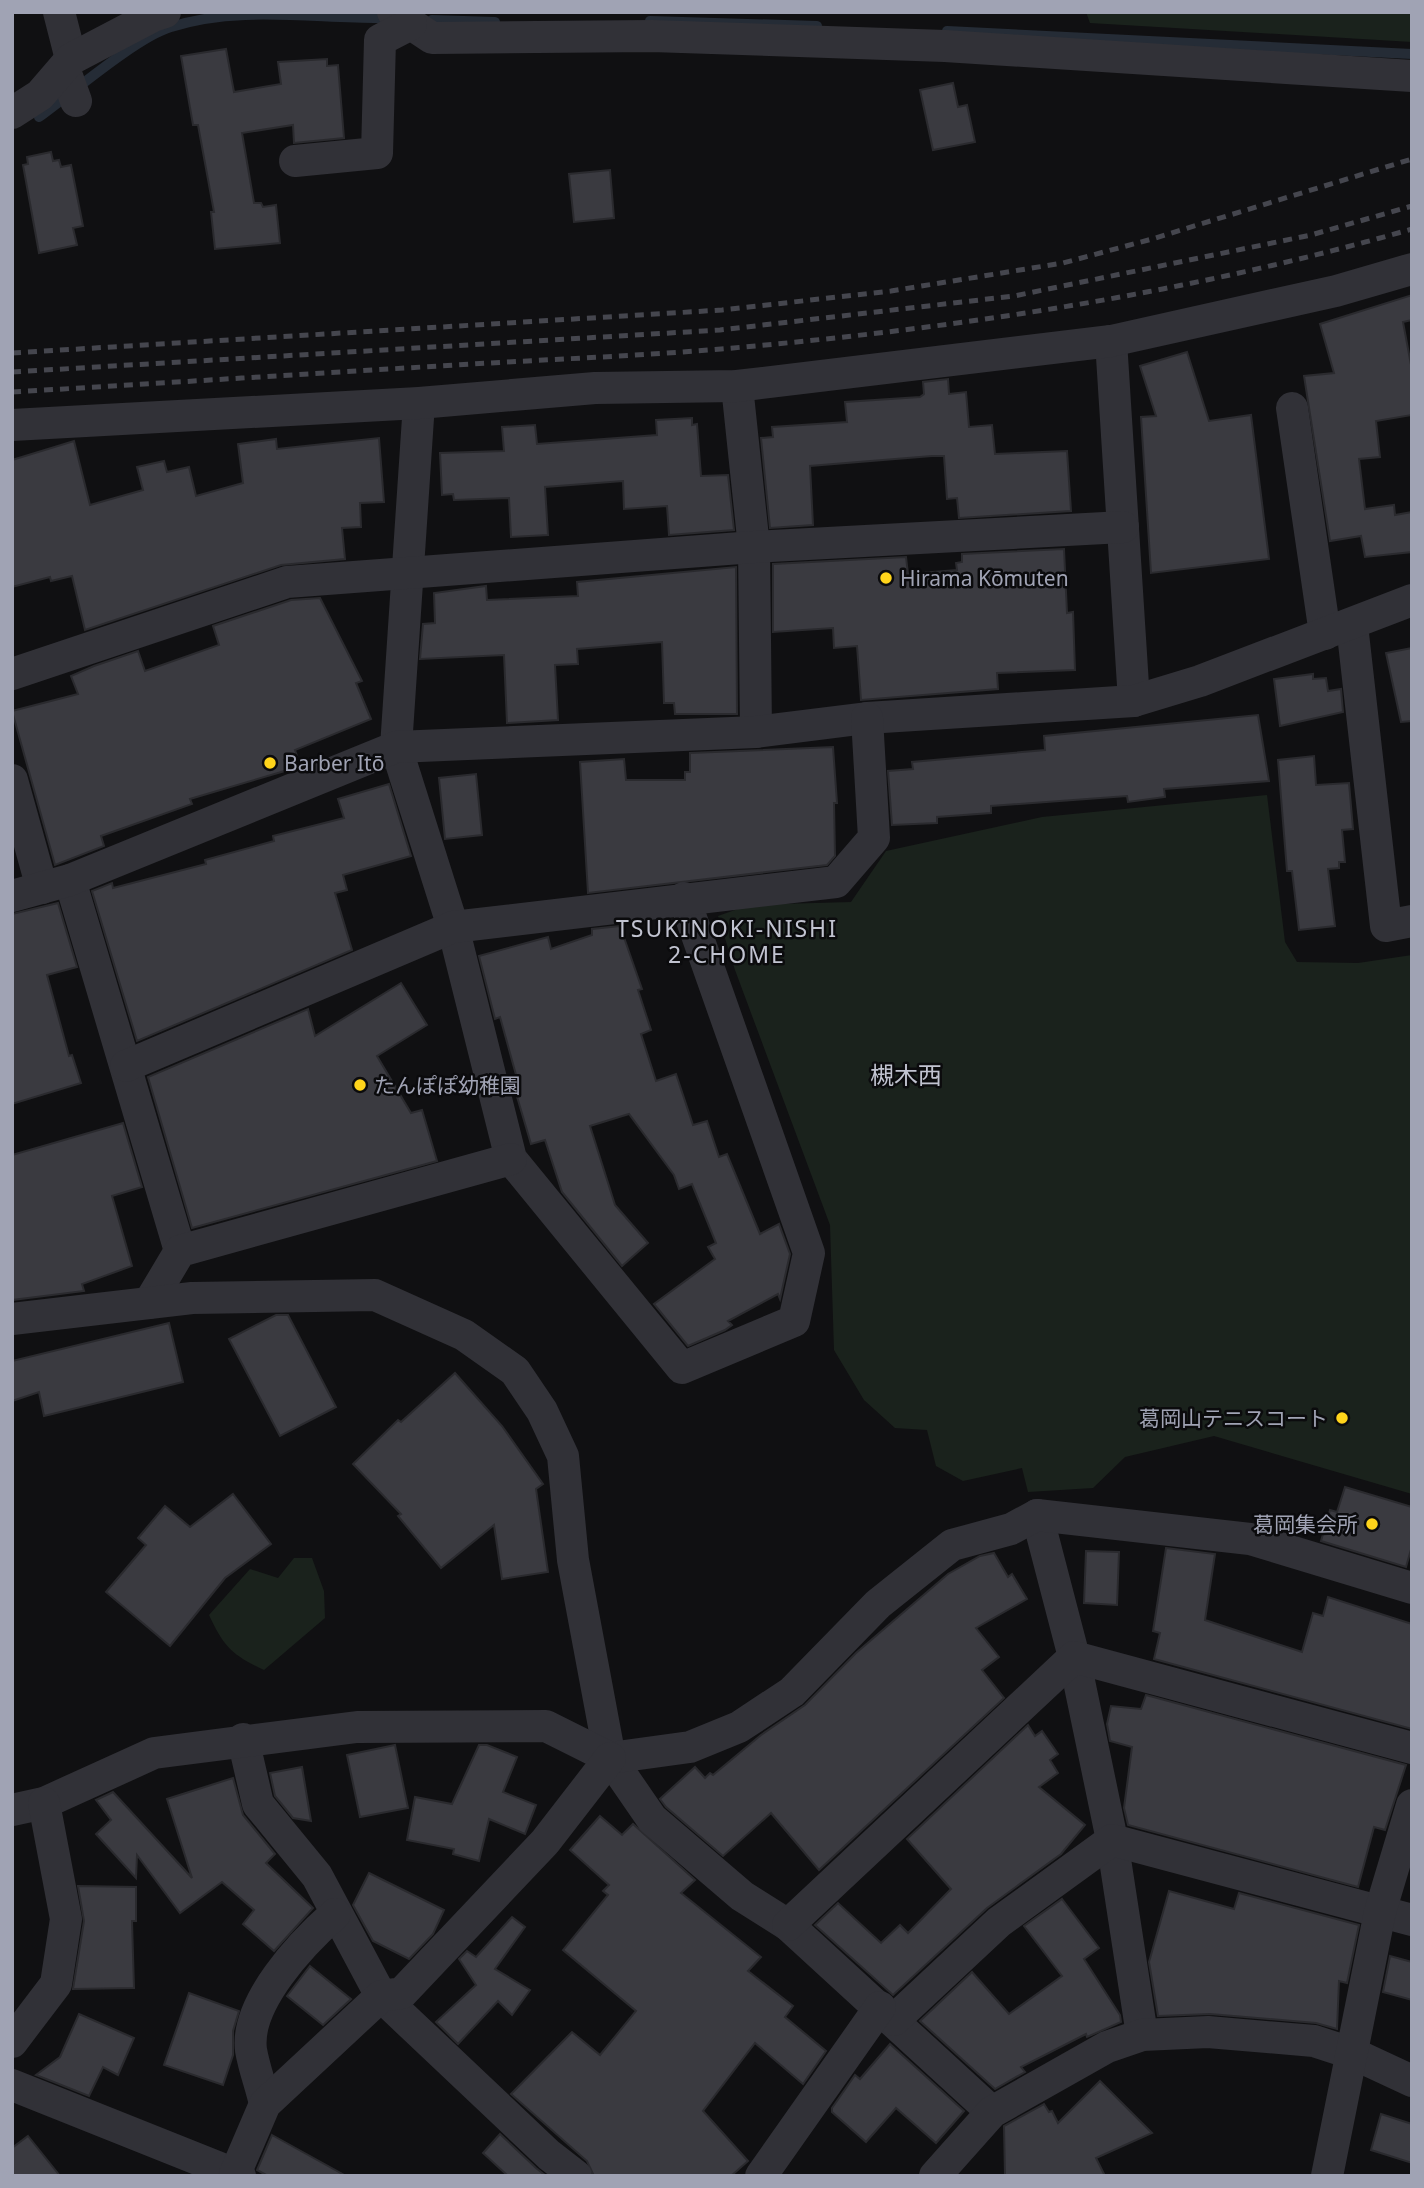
<svg xmlns="http://www.w3.org/2000/svg" width="1424" height="2188" viewBox="0 0 1424 2188" font-family="'Noto Sans','Noto Sans JP',sans-serif">
<rect width="100%" height="100%" fill="#101012"/>
<g fill="#1a221c">
<polygon points="1086,12 1412,12 1412,42 1090,23"/>
<polygon points="1267,795 1285,942 1297,962 1358,963 1412,955 1412,1494 1214,1436 1125,1457 1093,1488 1028,1492 1022,1468 963,1481 936,1466 927,1430 895,1428 864,1400 834,1350 830,1225 735,970 718,916 749,905 851,902 886,851 1042,817"/>
<path d="M294,1558H312L324,1591L325,1618L264,1670C232,1655 224,1647 209,1615L250,1569L278,1578Z"/>
</g>
<g fill="none" stroke-linecap="round" stroke-linejoin="round">
<g stroke="#252c36" stroke-width="10">
<polyline points="432,20 495,22"/>
<polyline points="650,21 817,26"/>
<polyline points="947,31 1412,54"/>
<path d="M39,117C71,94 137,37 171,27C238,5 316,19 385,18"/>
</g>
</g>
<g fill="#3a3a40" stroke="#2a2a2e" stroke-width="2">
<polygon points="226,49 234,92 281,84 278,62 327,59 327,66 338,65 344,138 294,143 293,125 242,133 254,203 261,203 263,207 276,205 280,243 215,249 211,212 214,212 198,125 193,125 181,56"/>
<polygon points="953,83 958,107 967,105 975,142 933,150 920,90"/>
<polygon points="51,152 53,161 59,160 61,167 71,165 83,226 73,228 77,245 39,253 23,165 28,164 27,157"/>
<polygon points="610,170 614,218 574,222 569,174"/>
<polygon points="1412,295 1412,320 1403,322 1412,370 1412,415 1376,421 1380,457 1359,459 1365,509 1394,505 1395,515 1412,512 1412,552 1365,557 1361,536 1330,541 1304,376 1334,373 1320,324"/>
<polygon points="1187,352 1209,421 1251,415 1269,559 1151,573 1141,417 1156,416 1140,366"/>
<polygon points="948,379 949,394 966,392 969,427 992,425 995,454 1067,451 1071,511 959,518 957,498 947,499 944,456 932,456 810,466 813,525 770,528 761,438 773,437 772,427 847,422 845,402 920,397 924,394 923,382"/>
<polygon points="692,418 692,425 697,424 701,476 728,475 734,530 669,535 667,506 624,509 623,481 545,487 548,535 511,537 509,498 454,500 453,494 442,495 440,453 504,451 502,427 535,425 537,444 657,435 656,420"/>
<polygon points="379,438 384,502 360,503 361,527 342,528 345,559 281,565 85,630 72,576 51,581 50,577 12,587 12,460 74,441 90,505 143,490 137,467 164,461 167,472 189,467 196,496 243,483 238,444 276,439 277,449"/>
<polygon points="1064,549 1067,613 1073,612 1075,670 997,673 998,689 861,700 857,646 834,648 833,628 773,632 773,564 906,557 908,574 957,570 956,563 962,562 962,554"/>
<polygon points="736,567 737,714 675,714 674,703 664,703 662,642 577,649 578,664 555,665 558,720 507,723 504,655 420,659 423,624 435,623 434,593 486,586 487,600 578,596 577,582"/>
<polygon points="320,598 362,681 356,683 371,719 295,750 297,756 284,760 288,770 190,799 192,804 101,836 104,846 55,865 12,711 78,694 71,676 94,666 138,651 145,671 219,645 213,626 291,600"/>
<polygon points="1412,648 1412,721 1401,722 1386,653"/>
<polygon points="1313,674 1313,679 1326,678 1328,691 1341,689 1343,712 1280,726 1274,679"/>
<polygon points="1258,715 1269,781 1164,789 1165,797 1128,802 1127,796 991,806 991,813 937,817 937,823 892,825 888,771 913,769 912,762 1045,750 1044,736"/>
<polygon points="833,747 837,803 834,803 835,856 827,865 588,893 580,762 624,759 626,780 685,780 685,772 690,772 690,753"/>
<polygon points="1314,756 1316,785 1349,783 1353,829 1342,830 1345,862 1339,862 1339,868 1328,869 1335,926 1299,930 1292,871 1287,871 1278,760"/>
<polygon points="476,774 482,835 445,839 439,778"/>
<polygon points="389,784 411,856 343,875 347,890 335,893 352,950 137,1041 92,891 112,883 113,888 206,864 205,860 274,841 273,836 344,818 338,799"/>
<polygon points="58,903 77,967 47,975 69,1056 72,1055 81,1083 12,1104 12,914"/>
<polygon points="620,926 642,989 638,990 651,1030 641,1034 656,1081 676,1074 693,1125 707,1121 719,1157 727,1154 760,1234 779,1224 790,1254 780,1299 778,1294 728,1321 732,1325 725,1330 688,1346 654,1304 715,1259 708,1247 716,1243 692,1184 679,1189 674,1175 629,1114 590,1126 615,1205 648,1243 622,1266 562,1192 545,1140 531,1144 513,1083 518,1082 500,1017 495,1019 479,956 548,937 551,949 592,935 592,929"/>
<polygon points="401,983 427,1025 377,1056 411,1113 422,1110 437,1161 192,1228 148,1077 308,1009 315,1036"/>
<polygon points="123,1123 142,1187 112,1196 132,1266 82,1284 84,1291 12,1300 12,1155"/>
<polygon points="276,1315 288,1315 336,1407 280,1436 229,1339"/>
<polygon points="169,1323 183,1382 44,1416 39,1392 12,1401 12,1361"/>
<polygon points="455,1373 502,1426 543,1484 536,1489 548,1572 502,1579 494,1525 441,1568 398,1516 401,1514 353,1464 398,1420 401,1422"/>
<polygon points="1345,1487 1412,1507 1412,1546 1406,1567 1321,1541 1330,1510 1337,1512"/>
<polygon points="233,1494 271,1544 225,1578 170,1646 106,1592 146,1545 138,1538 165,1506 190,1527"/>
<polygon points="1166,1548 1215,1554 1205,1620 1302,1652 1313,1613 1323,1616 1328,1597 1412,1624 1412,1729 1154,1659 1160,1633 1153,1631"/>
<polygon points="1086,1551 1119,1552 1117,1605 1084,1603"/>
<polygon points="994,1553 1008,1577 1012,1574 1027,1599 976,1628 999,1657 982,1670 1004,1698 819,1870 771,1813 723,1856 666,1807 660,1799 695,1767 705,1778 710,1773 713,1775 761,1735 805,1705 856,1653 948,1574 980,1556"/>
<polygon points="1146,1695 1406,1765 1385,1830 1374,1827 1358,1887 1128,1825 1124,1808 1132,1747 1110,1741 1107,1724 1111,1706 1141,1709"/>
<polygon points="1028,1725 1035,1736 1042,1731 1058,1754 1050,1760 1058,1773 1039,1787 1085,1825 1061,1854 987,1908 893,1995 815,1925 838,1903 881,1943 900,1925 908,1933 951,1889 907,1839"/>
<polygon points="395,1745 408,1808 360,1817 347,1755"/>
<polygon points="479,1745 487,1745 517,1757 503,1792 536,1805 525,1834 489,1819 479,1861 453,1854 454,1849 407,1840 415,1797 452,1804"/>
<polygon points="302,1767 311,1821 293,1818 275,1796 270,1773"/>
<polygon points="233,1778 243,1815 275,1854 266,1863 313,1908 274,1951 243,1924 254,1910 222,1882 180,1913 137,1855 136,1878 96,1834 111,1820 96,1800 113,1792 192,1878 167,1799"/>
<polygon points="600,1816 622,1835 633,1824 695,1880 681,1893 761,1957 748,1971 793,2006 785,2017 826,2051 803,2084 755,2043 703,2111 748,2161 731,2176 594,2176 587,2161 511,2094 572,2032 600,2055 636,2011 563,1950 608,1895 603,1891 609,1885 570,1850"/>
<polygon points="369,1873 444,1910 433,1934 409,1959 373,1941 353,1905"/>
<polygon points="78,1886 136,1887 136,1921 132,1921 134,1988 73,1989 84,1921"/>
<polygon points="1169,1891 1234,1909 1239,1893 1359,1925 1347,1983 1339,1981 1337,2029 1316,2023 1210,2014 1158,2016 1149,1962"/>
<polygon points="1062,1899 1099,1948 1084,1959 1120,2015 1121,2022 1087,2037 1086,2034 1021,2067 1025,2072 995,2089 920,2021 972,1972 1009,2014 1062,1976 1024,1926"/>
<polygon points="512,1917 525,1927 495,1969 530,1990 512,2015 498,2001 458,2044 436,2022 476,1985 459,1959 467,1951 476,1957"/>
<polygon points="1390,1956 1412,1962 1412,2000 1383,1992"/>
<polygon points="310,1966 351,1999 323,2025 287,1996"/>
<polygon points="189,1993 239,2011 233,2031 233,2055 223,2085 164,2065"/>
<polygon points="79,2014 134,2038 118,2075 103,2067 89,2096 36,2075 60,2057"/>
<polygon points="890,2044 964,2111 936,2143 896,2108 866,2142 832,2112 832,2108 855,2075 860,2079"/>
<polygon points="1100,2081 1152,2133 1096,2158 1105,2176 1005,2176 1004,2126 1044,2104 1049,2112 1052,2111 1058,2123"/>
<polygon points="1381,2114 1412,2124 1412,2163 1371,2150"/>
<polygon points="500,2134 536,2168 546,2176 508,2176 483,2153"/>
<polygon points="272,2135 346,2176 268,2176 257,2170"/>
<polygon points="28,2136 60,2176 12,2176 12,2148"/>
</g>
<g fill="none" stroke-linecap="round" stroke-linejoin="round">
<g stroke="#313137" stroke-width="32">
<polyline points="59,12 71,59"/>
<polyline points="393,12 432,38 652,36 945,46 1412,76"/>
<polyline points="64,68 76,101"/>
<polyline points="12,113 40,95 71,59 153,16 165,12"/>
<polyline points="295,161 377,153 380,40 411,24"/>
<polyline points="1111,341 1134,701"/>
<polyline points="737,386 754,547 756,732"/>
<polyline points="419,403 396,747 453,927 511,1159 682,1368 794,1321 809,1253 684,898"/>
<polyline points="1292,408 1325,634"/>
<polyline points="12,425 419,403 595,388 737,386 1111,341 1336,291 1412,269"/>
<polyline points="1352,625 1386,926 1412,921"/>
<polyline points="12,674 287,582 754,547 1123,527"/>
<polyline points="12,780 42,888"/>
<polyline points="70,880 180,1251"/>
<polyline points="12,896 70,880 396,747 756,732 867,718 1134,701 1200,681 1412,600"/>
<polyline points="126,1066 453,927 836,882 874,838 867,718"/>
<polyline points="149,1303 180,1251 511,1159"/>
<polyline points="12,1319 192,1298 375,1295 464,1335 515,1371 542,1411 563,1456 573,1560 610,1758 652,1819 742,1896 788,1925 992,2112"/>
<polyline points="1037,1515 1074,1657 1112,1840 1142,2035"/>
<polyline points="243,1739 258,1804 317,1876 381,1996 549,2155 576,2176"/>
<polyline points="12,1810 44,1803 154,1753 357,1727 546,1726 610,1758 690,1747 739,1727 792,1692 878,1604 952,1545 1011,1529 1037,1515 1250,1539 1412,1588"/>
<polyline points="788,1925 1074,1657 1412,1748"/>
<polyline points="894,2020 999,1922 1112,1840 1412,1920"/>
<polyline points="12,2042 56,1984 66,1919 44,1803"/>
<polyline points="12,2085 240,2176"/>
<path d="M265,2104C261,2086 254,2068 251,2050C245,2003 302,1943 335,1914"/>
<polyline points="235,2174 265,2104 381,1996 402,1993 545,1842 610,1758"/>
<polyline points="761,2176 880,2007"/>
<polyline points="935,2176 992,2112 1107,2047 1142,2035 1208,2032 1314,2041 1354,2054 1412,2081"/>
<polyline points="1327,2176 1380,1912 1412,1805"/>
</g>
<g stroke="#45464e" stroke-width="5" stroke-dasharray="9 7" stroke-linecap="butt">
<polyline points="12,353 722,310 891,291 1063,263 1152,239 1412,159"/>
<polyline points="12,372 720,330 1014,296 1311,235 1412,206"/>
<path d="M12,392C166,383 319,373 473,364C555,359 638,356 721,349C954,329 1187,294 1412,229"/>
</g>
</g>
<g fill="#ffd41b" stroke="#0b0b0d" stroke-width="2.5">
<circle cx="886" cy="578" r="7"/>
<circle cx="270" cy="763" r="7"/>
<circle cx="360" cy="1085" r="7"/>
<circle cx="1342" cy="1418" r="7"/>
<circle cx="1372" cy="1524" r="7"/>
</g>
<g text-anchor="middle" dominant-baseline="central" stroke-width="5" stroke-linejoin="round" paint-order="stroke">
<g font-size="21" fill="#a0a3b4" stroke="#0b0b0d" text-anchor="start">
<text x="900" y="578">Hirama Kōmuten</text>
<text x="284" y="763">Barber Itō</text>
<text x="374" y="1085">たんぽぽ幼稚園</text>
<text x="1328" y="1418" text-anchor="end">葛岡山テニスコート</text>
<text x="1358" y="1524" text-anchor="end">葛岡集会所</text>
</g>
<g font-size="23" letter-spacing="2" fill="#c1c3d0" stroke="#0b0b0d">
<text x="727" y="928">TSUKINOKI-NISHI<tspan x="727" dy="26">2-CHOME</tspan></text>
</g>
<g font-size="24" fill="#c1c3d0" stroke="#0b0b0d">
<text x="906" y="1074">槻木西</text>
</g>
</g>
<rect width="1424" height="2188" fill="none" stroke="#a0a3b4" stroke-width="28"/>
</svg>
